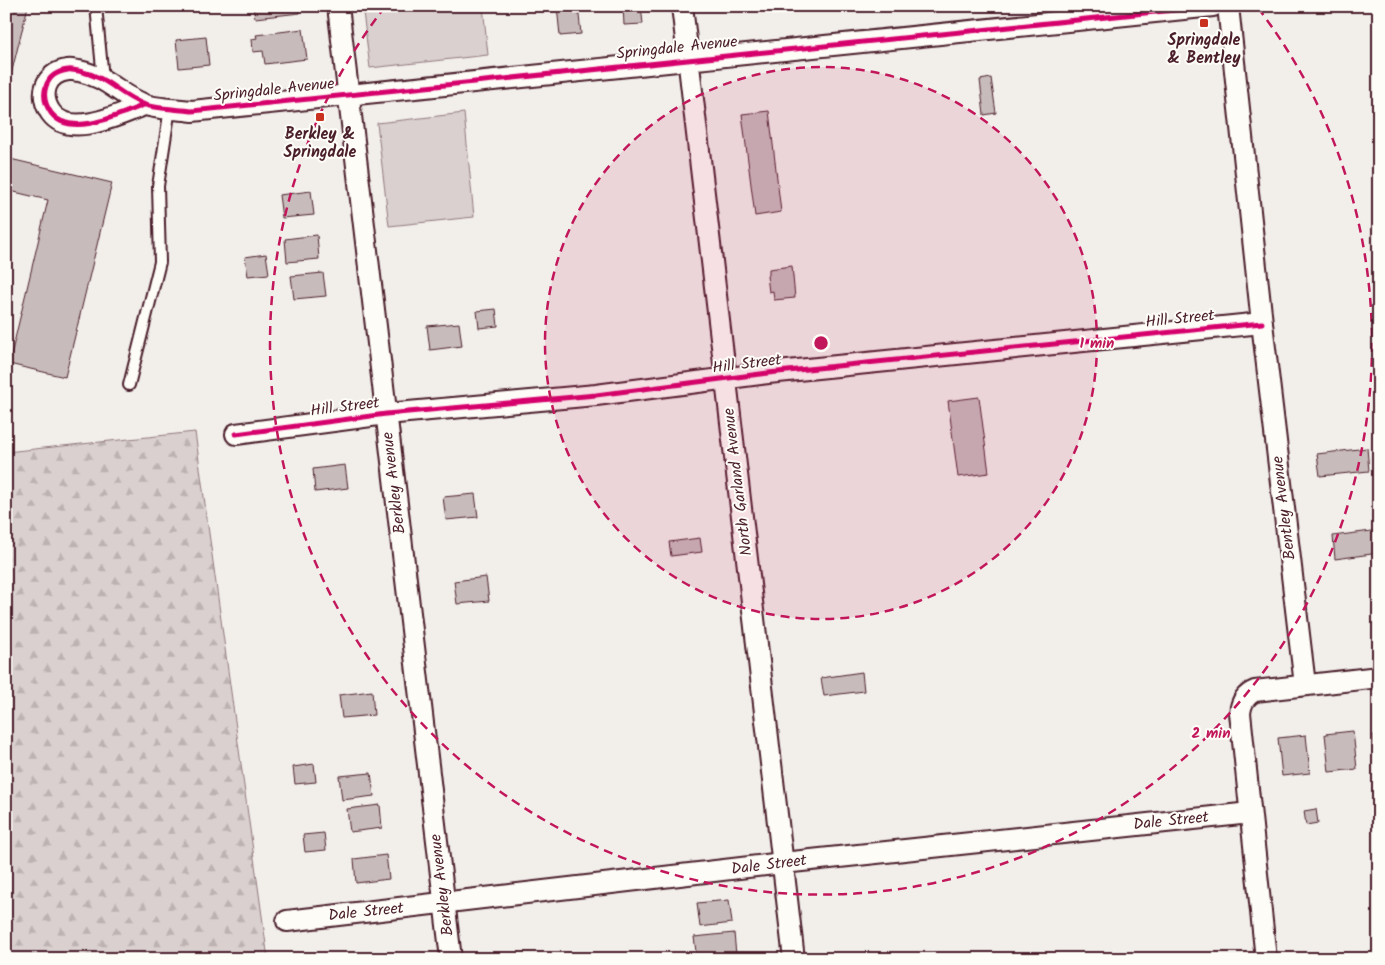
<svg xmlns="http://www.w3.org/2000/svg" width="1385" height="965" viewBox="0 0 1385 965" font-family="Kalam,sans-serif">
<defs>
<pattern id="forest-firs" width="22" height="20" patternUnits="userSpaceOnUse" patternTransform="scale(1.25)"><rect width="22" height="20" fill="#d9d0cf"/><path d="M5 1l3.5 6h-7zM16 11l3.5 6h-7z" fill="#bcb2b2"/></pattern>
</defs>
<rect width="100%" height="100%" fill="#f2efeb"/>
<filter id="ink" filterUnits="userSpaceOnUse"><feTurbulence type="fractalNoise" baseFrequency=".02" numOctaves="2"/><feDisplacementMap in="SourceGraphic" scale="10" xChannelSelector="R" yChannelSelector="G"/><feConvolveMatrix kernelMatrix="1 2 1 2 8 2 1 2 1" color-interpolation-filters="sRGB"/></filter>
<g filter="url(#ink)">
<g fill="#d9d0cf" stroke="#92787d">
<polygon points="416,6 483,6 488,55 370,68 363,12"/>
<polygon points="464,113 474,217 389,226 377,123"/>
</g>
<polygon fill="url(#forest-firs)" stroke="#92787d" points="195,432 268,959 6,959 6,452"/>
<g fill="#c8bbbb" stroke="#4a1f2b">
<polygon points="6,6 28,6 6,95"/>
<polygon points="253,6 299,6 300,13 255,18"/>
<polygon points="557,6 578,6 581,34 560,36"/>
<polygon points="623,6 641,6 643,24 624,25"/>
<polygon points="303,29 307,59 265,64 263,51 253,52 252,39 257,38 256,35"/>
<polygon points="206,37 209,65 179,68 176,40"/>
<polygon points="991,78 996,113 984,115 980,80"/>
<polygon points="769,111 781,212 755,216 742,114"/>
<polygon points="6,158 112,183 65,377 9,364 48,200 6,190"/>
<polygon points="311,191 314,215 282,218 279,195"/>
<polygon points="317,235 319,259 287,262 285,239"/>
<polygon points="266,254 269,274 248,276 245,257"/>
<polygon points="792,266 795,298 774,300 773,291 769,292 767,276 769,275 769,269"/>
<polygon points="323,273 326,296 294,299 291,276"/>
<polygon points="496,309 498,326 479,328 477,311"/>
<polygon points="459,323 462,346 430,350 427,326"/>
<polygon points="979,397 989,473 958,477 948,401"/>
<polygon points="1367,448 1369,471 1320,476 1317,454"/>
<polygon points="345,465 348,488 315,492 313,469"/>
<polygon points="475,494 478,517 446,520 443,497"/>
<polygon points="1379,530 1379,553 1335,559 1333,536"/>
<polygon points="700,538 702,552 671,556 669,542"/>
<polygon points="486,577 489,601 457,604 454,581"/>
<polygon points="862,672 864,691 824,696 821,678"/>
<polygon points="372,691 374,715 342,718 339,695"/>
<polygon points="1353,731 1357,769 1329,772 1325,734"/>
<polygon points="1379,734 1379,783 1378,783 1373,735"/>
<polygon points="1306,735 1310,773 1282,776 1278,738"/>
<polygon points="314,764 316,782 295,784 293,767"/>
<polygon points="371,773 374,796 342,800 339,776"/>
<polygon points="380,805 382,828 350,832 347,809"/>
<polygon points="1316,809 1318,823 1306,825 1304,811"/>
<polygon points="324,833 326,850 305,852 303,835"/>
<polygon points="386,855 389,879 356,883 354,859"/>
<polygon points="729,900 732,923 700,927 697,903"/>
<polygon points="734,933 736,955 697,959 694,937"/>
</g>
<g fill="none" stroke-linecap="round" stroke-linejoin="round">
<defs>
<g id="service">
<polyline points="96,6 103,79"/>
<polyline points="129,385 160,262 158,186 170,108"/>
</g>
<g id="minor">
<polyline points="338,6 451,959"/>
<polyline points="682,6 794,959"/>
<polyline points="1228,6 1262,323 1305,685"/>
<path d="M144,105C121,114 70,139 51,113C39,96 44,73 68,70C71,69 75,71 79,71C108,77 118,94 143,104C153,109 180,109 192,111L1213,6"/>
<polyline points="236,434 386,414 596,395 768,373 1262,323"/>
<polyline points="287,921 783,863 1250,813"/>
<path d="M1266,959L1240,713C1241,703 1245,695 1255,691L1379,677"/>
</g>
</defs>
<use href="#service" stroke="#4a1f2b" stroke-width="14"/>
<use href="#minor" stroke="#4a1f2b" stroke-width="24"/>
<use href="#service" stroke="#fdfcf7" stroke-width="10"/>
<use href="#minor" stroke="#fdfcf7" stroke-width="20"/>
<defs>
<g id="cycleway">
<path d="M144,105C121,114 70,139 51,113C39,96 44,73 68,70C71,69 75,71 79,71C108,77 118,94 143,104C153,109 180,109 192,111L1213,6"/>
<polyline points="236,434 386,414 596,395 768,373 1262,323"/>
</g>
</defs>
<use href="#cycleway" stroke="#fdfcf7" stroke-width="8"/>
<use href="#cycleway" stroke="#d6006c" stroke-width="5"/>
</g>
</g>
<circle cx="821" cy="343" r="276" fill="#c2185b" fill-opacity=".12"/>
<g fill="none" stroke="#c2185b" stroke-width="2.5" stroke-dasharray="9 6">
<circle cx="821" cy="343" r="276"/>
<path d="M1258 8A551 551 0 1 1 384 8"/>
</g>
<g fill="#c8321e" stroke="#fdfcf7" stroke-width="2">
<rect x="1199" y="18" width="10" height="10" rx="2.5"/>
<rect x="315" y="112" width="10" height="10" rx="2.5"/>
</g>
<g text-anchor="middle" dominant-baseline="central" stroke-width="4" stroke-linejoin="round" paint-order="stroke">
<g font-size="16" font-weight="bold" fill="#4a1f2b" stroke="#fdfcf7">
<text x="1204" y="40">Springdale<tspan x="1204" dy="18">&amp; Bentley</tspan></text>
<text x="320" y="134">Berkley &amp;<tspan x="320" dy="18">Springdale</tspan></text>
</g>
<g font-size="16" fill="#4a1f2b" stroke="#fdfcf7">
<text transform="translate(677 48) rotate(-6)">Springdale Avenue</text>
<text transform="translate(274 90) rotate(-6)">Springdale Avenue</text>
<text transform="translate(1180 319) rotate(-6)">Hill Street</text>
<text transform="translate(747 364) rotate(-7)">Hill Street</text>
<text transform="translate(345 407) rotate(-7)">Hill Street</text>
<text transform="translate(738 482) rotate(-97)">North Garland Avenue</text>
<text transform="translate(394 483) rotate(-97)">Berkley Avenue</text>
<text transform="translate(1284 508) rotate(-97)">Bentley Avenue</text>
<text transform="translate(1171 821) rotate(-6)">Dale Street</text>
<text transform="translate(769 865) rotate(-7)">Dale Street</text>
<text transform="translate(442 885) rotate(-97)">Berkley Avenue</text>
<text transform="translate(366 912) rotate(-6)">Dale Street</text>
</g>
</g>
<circle cx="821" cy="343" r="8" fill="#c2185b" stroke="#fdfcf7" stroke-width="2.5"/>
<g font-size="15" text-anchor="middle" font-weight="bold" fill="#c2185b" stroke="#fdfcf7" stroke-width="4" stroke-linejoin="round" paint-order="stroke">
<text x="1097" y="348">1 min</text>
<text x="1211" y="738">2 min</text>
</g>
<rect width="1385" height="965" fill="none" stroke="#fdfcf7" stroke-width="25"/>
<rect x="12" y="12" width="1360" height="940" fill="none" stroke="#4a1f2b" stroke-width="2" filter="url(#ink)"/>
</svg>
